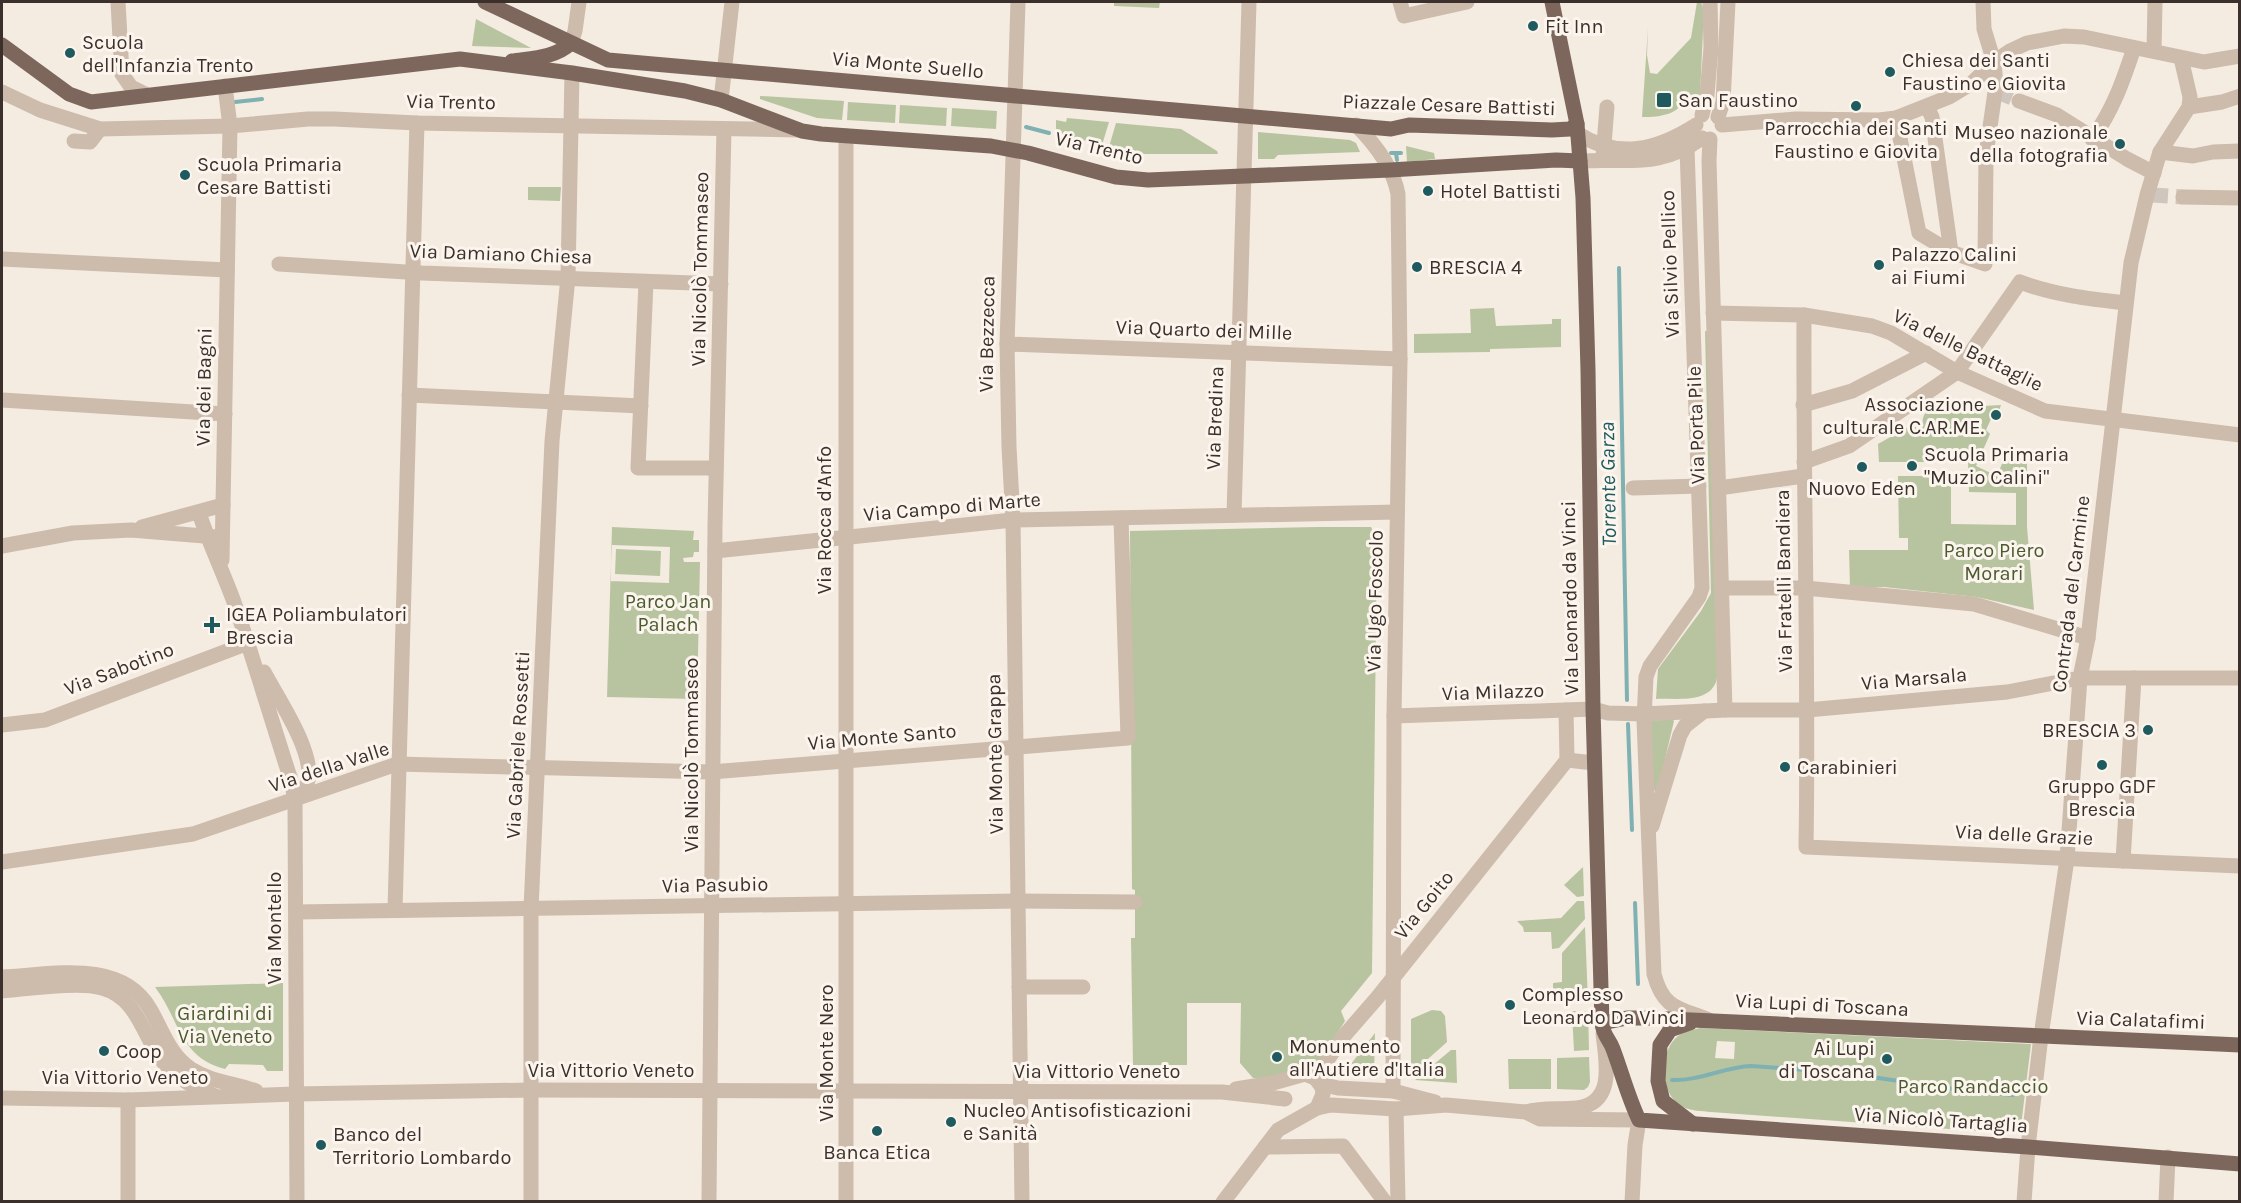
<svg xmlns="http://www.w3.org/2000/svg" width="2241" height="1203" viewBox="0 0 2241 1203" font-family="Karla,sans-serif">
<rect width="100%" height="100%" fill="#f4ebe1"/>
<g fill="#b8c4a0" fill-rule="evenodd">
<polygon points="1114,2 1160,2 1159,8 1114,6"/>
<path d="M1697,2H1701L1704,10L1700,95L1688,96C1678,115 1662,117 1642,117L1648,28L1647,55L1650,73L1657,74L1691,38Z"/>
<polygon points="476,19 531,48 472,46"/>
<polygon points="760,96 844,101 842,120 817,118 760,99"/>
<polygon points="848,102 896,105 895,123 847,120"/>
<polygon points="900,105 947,108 946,126 899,123"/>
<polygon points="952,108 997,111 996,129 951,126"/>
<polygon points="1067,118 1109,122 1102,145 1056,133 1056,120 1066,122"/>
<polygon points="1116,123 1181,129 1217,151 1218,154 1144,154 1109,147"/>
<polygon points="1258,132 1350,140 1356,143 1360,152 1278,155 1274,159 1258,159"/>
<polygon points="1406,146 1434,153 1435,159 1407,162"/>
<polygon points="528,187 561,187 560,201 528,200"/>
<polygon points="1494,308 1496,326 1552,324 1552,319 1561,319 1561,347 1490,349 1490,352 1414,353 1414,334 1471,333 1470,309"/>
<path d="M1705,331L1711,332L1717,678C1712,704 1677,698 1656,699L1658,669L1701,611L1711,593Z"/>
<path d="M2001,405L1999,411L1995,410L1986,430L1990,434L1976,466L1997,476L2008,449L2027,457V527L2034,610L1977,597L1884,587H1850L1849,550H1908V538H1899L1898,476H1951V524L2016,525V493L1969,492L1968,462H1879L1878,444L1908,427H1922C1923,419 1922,414 1930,409Z"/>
<path d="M612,527L694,531L693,540H699V552H694L693,557L683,558L684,562H700L697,699L607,697ZM612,545L670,547L669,583L610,581Z"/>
<polygon points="1317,527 1371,527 1377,539 1372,973 1341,1011 1345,1021 1314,1070 1306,1066 1269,1078 1253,1078 1240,1063 1241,1003 1187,1003 1187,1065 1133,1065 1131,938 1135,938 1135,890 1132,889 1130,531"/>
<polygon points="616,549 661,551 660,576 615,574"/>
<polygon points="1672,719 1674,721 1658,789 1655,791 1652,787 1651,721"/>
<polygon points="1583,867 1584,896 1577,897 1564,885"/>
<polygon points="1577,901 1584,901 1585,919 1559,948 1552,949 1551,932 1524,932 1523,927 1517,921 1561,918"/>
<polygon points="1585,927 1588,1002 1558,1003 1557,997 1553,994 1553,983 1562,982 1562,953"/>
<path d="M283,983V1071H267L263,1065L229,1064L225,1069C179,1057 180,1020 155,987Z"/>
<polygon points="1432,1010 1441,1011 1445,1016 1447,1042 1411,1074 1411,1019"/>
<polygon points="1572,1011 1588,1011 1589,1050 1574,1051"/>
<path d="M1700,1028L2031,1044L2020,1134L1711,1112C1702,1111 1691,1111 1683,1107C1659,1095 1658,1052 1678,1036C1685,1031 1692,1030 1700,1028ZM1717,1041L1735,1042L1734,1059L1715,1058Z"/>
<polygon points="1375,1033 1374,1076 1344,1073"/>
<polygon points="1451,1050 1456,1050 1457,1083 1415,1080"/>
<polygon points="1589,1057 1590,1082 1588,1087 1584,1090 1557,1089 1557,1058"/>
<polygon points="1508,1059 1551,1059 1551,1089 1509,1089"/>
</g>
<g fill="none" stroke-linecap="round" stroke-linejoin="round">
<g stroke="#7fb0b2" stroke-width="4">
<polyline points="235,102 262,99"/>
<polyline points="1026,127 1049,133"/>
<polyline points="1391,153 1401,153"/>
<polyline points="1396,153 1397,160"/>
<polyline points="1619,268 1627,700"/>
<polyline points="1628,724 1632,830"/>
<polyline points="1635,903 1638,984"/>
<path d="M1672,1080C1700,1081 1724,1067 1751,1066L1837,1072L1961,1090L2013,1095"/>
</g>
<g stroke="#cfc6bd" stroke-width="15" stroke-dasharray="15 8" stroke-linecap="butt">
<polyline points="1998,92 2019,101"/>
<polyline points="2153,195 2183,197"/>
</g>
<g stroke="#cdbbac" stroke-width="15">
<polyline points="118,2 122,74 131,87 147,95"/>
<polyline points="1018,2 1007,344 1009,447 1013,520 1022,1202"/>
<polyline points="1400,2 1404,16 1467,2"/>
<polyline points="571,43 575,31 579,2"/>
<polyline points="2154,51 2155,2"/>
<polyline points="2,92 40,110 100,129 230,126 308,119 334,119 417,123 799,130"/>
<polyline points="721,100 732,2"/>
<polyline points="2019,101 2057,115 2127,159 2154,173"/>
<polyline points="1927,107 1932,117 1951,252"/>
<polyline points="2189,107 2222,102 2240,96"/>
<polyline points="1702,115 1707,95 1711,48 1710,2"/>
<polyline points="1718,117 1723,102 1728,2"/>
<polyline points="1896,118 1919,233 1951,252 1985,264 1986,155 1996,85 1994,62 1984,29 1983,2"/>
<path d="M1356,125C1375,144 1393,167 1398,194L1400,359L1394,716L1393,1091"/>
<polyline points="1722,125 1796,119 1879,120 1896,118 1949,97 1972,83 1994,62 2010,51 2027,43 2064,36 2084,37 2204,62 2240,56"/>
<path d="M1577,133C1618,160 1657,150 1696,125"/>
<polyline points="846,136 846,1202"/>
<polyline points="1710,139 1709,161 1725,710"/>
<path d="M2092,139C2113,110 2123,81 2134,48"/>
<polyline points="74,141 90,142 100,129"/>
<path d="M1687,148L1702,588L1699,597L1650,666L1646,677L1644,720L1654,974C1663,1009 1679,1008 1709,1020"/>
<polyline points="2160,152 2193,156 2213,152 2240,151"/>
<polyline points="1603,157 1607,107"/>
<path d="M1580,161C1630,158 1658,169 1702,138"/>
<polyline points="2183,197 2240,198"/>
<polyline points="2,259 227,270"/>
<polyline points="279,264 422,273 721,284"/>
<polyline points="646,282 638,468 716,468"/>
<polyline points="1713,313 1804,315 1872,326 1891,333 1957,372 2045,411 2240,435"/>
<path d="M1804,315C1803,492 1809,669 1806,847L2240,866"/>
<polyline points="1007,344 1400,359"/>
<polyline points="409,395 641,406"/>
<polyline points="2,400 225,414"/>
<polyline points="1803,405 1852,391 1926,353"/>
<path d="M1804,462L1849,446L1957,372L2020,282C2054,295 2090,299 2126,303"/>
<polyline points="1633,488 1699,486"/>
<polyline points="1719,488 1803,476"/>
<path d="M199,513C209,543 223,572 234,602C254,660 271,719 290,777L295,799L297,1202"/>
<polyline points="1234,515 1249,2"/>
<polyline points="142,527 223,505"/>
<polyline points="2,546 73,533 131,530 216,537"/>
<polyline points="715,551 1013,520 1397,512"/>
<polyline points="222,560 230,126 225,86"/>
<polyline points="1723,588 1805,588 1974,604 2088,638"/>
<path d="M264,672C277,697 318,756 307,784C305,789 299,794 295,798"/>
<polyline points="1394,716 1593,709 1608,713 1644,714 1725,710 1807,710 2007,692 2080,678 2240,678"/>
<polyline points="2,725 45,720 248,643"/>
<polyline points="1567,760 1594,763"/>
<polyline points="1652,826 1680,735 1685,726 1704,711"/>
<polyline points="2123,861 2134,678"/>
<polyline points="2,862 193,834 397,764 711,772 1128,738 1121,518"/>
<polyline points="395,910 417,123"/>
<polyline points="296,912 1018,901 1135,902"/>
<path d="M2,977C50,975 121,958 150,1009C163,1031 169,1054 191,1069C211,1082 235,1083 256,1091"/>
<polyline points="1019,987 1083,987"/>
<path d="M2,991C27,989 79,981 102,988C139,998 143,1038 164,1063C178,1079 194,1087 213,1095"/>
<polyline points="1315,1078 1343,1037 1377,998 1567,760 1566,710"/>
<polyline points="1320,1084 1338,1088 1393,1091 1435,1102"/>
<polyline points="2,1098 128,1100 295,1094 531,1090 1222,1092 1285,1099"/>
<polyline points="128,1100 128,1202"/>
<polyline points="1317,1108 1331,1105 1396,1109 1446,1105 1526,1112 1540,1119 1639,1120 1635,1145 1632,1202"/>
<polyline points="1396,1109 1398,1202"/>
<path d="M1526,1112C1543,1107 1559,1110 1577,1108C1616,1103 1606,1061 1603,1034"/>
<polyline points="1265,1147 1343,1146 1385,1202"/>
<polyline points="531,1202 531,909 552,441 568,277 572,73"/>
<polyline points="709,1202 715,526 724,129"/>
<polyline points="1223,1202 1278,1130 1317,1108 1323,1094 1322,1087 1315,1078 1305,1074 1273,1083 1236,1089"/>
<polyline points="2024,1202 2028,1147 2041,1036 2067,859 2080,678 2088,638 2131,263 2147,195 2160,152 2189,107 2190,97 2181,58"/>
<polyline points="2166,1202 2168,1157"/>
</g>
<g stroke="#7d675c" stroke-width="15">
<polyline points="485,2 608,60 1391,129 1409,125 1552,130 1570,129 1577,124"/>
<path d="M1552,2L1577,124L1583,198L1588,370L1593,709L1602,1023C1603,1036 1609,1038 1613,1049C1622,1073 1628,1097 1639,1120L2028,1147L2240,1164"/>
<polyline points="2,45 69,94 91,102 460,59 572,73 685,91 721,100 802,131 821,134 991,146 1028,153 1116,177 1148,180 1390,170 1556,160 1580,161"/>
<path d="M512,61C532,58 555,58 571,43"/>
<polyline points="1602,1023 1627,1018 1647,1018 2240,1045"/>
<polyline points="1690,1023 1670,1030 1660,1045 1658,1081 1663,1101 1693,1124"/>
</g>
</g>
<g fill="#1f5a5e" stroke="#fbf5ee" stroke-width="2">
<circle cx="1533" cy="26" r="6"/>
<circle cx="70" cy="53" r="6"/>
<circle cx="1890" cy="72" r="6"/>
<rect x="1656" y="92" width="16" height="16" rx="3"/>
<circle cx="1856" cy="106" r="6"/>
<circle cx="2120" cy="144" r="6"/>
<circle cx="185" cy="175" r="6"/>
<circle cx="1428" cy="191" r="6"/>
<circle cx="1879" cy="265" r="6"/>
<circle cx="1417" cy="267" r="6"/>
<circle cx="1996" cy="415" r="6"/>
<circle cx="1912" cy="466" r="6"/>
<circle cx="1862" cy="467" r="6"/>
<path d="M209 616h6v6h6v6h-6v6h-6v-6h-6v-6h6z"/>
<circle cx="2148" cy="730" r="6"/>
<circle cx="2102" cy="765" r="6"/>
<circle cx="1785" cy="767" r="6"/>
<circle cx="1510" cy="1005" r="6"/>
<circle cx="104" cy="1051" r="6"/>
<circle cx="1277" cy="1057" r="6"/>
<circle cx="1887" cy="1059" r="6"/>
<circle cx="951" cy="1122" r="6"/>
<circle cx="877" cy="1131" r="6"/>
<circle cx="321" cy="1145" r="6"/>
</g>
<g text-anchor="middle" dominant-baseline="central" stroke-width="6" stroke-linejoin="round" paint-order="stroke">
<g font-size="20" fill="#3b302b" stroke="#fbf5ee" text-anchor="start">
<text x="1545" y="26">Fit Inn</text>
<text x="82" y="42">Scuola<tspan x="82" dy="23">dell'Infanzia Trento</tspan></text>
<text x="1902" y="60">Chiesa dei Santi<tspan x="1902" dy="23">Faustino e Giovita</tspan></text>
<text x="1678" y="100">San Faustino</text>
<text x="1856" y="128" text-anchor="middle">Parrocchia dei Santi<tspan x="1856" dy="23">Faustino e Giovita</tspan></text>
<text x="2108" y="132" text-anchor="end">Museo nazionale<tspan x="2108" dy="23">della fotografia</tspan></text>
<text x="197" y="164">Scuola Primaria<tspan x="197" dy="23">Cesare Battisti</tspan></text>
<text x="1440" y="191">Hotel Battisti</text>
<text x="1891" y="254">Palazzo Calini<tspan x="1891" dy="23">ai Fiumi</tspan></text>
<text x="1429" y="267">BRESCIA 4</text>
<text x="1984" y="404" text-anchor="end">Associazione<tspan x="1984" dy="23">culturale C.AR.ME.</tspan></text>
<text x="1924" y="454">Scuola Primaria<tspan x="1924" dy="23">"Muzio Calini"</tspan></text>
<text x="1862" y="488" text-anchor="middle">Nuovo Eden</text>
<text x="226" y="614">IGEA Poliambulatori<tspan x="226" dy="23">Brescia</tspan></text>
<text x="2136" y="730" text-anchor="end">BRESCIA 3</text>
<text x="1797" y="767">Carabinieri</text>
<text x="2102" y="786" text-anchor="middle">Gruppo GDF<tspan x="2102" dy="23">Brescia</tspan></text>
<text x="1522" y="994">Complesso<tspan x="1522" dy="23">Leonardo Da Vinci</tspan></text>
<text x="1289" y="1046">Monumento<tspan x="1289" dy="23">all'Autiere d'Italia</tspan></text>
<text x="1875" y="1048" text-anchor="end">Ai Lupi<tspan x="1875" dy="23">di Toscana</tspan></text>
<text x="116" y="1051">Coop</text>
<text x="963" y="1110">Nucleo Antisofisticazioni<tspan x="963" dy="23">e Sanità</tspan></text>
<text x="333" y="1134">Banco del<tspan x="333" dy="23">Territorio Lombardo</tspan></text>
<text x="877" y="1152" text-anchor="middle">Banca Etica</text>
</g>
<g font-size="20" fill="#3b302b" stroke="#fbf5ee">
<text transform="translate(908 65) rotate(5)">Via Monte Suello</text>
<text transform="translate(451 102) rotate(1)">Via Trento</text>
<text transform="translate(1449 105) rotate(2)">Piazzale Cesare Battisti</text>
<text transform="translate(1099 148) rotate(13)">Via Trento</text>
<text transform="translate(501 254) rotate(2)">Via Damiano Chiesa</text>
<text transform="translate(1670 264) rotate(-92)">Via Silvio Pellico</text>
<text transform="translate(700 269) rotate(-89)">Via Nicolò Tommaseo</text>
<text transform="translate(1204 330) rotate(2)">Via Quarto dei Mille</text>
<text transform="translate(987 334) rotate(-89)">Via Bezzecca</text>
<text transform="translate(1968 350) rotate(26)">Via delle Battaglie</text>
<text transform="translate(204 387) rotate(-89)">Via dei Bagni</text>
<text transform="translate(1215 418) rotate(-88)">Via Bredina</text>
<text transform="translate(1696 425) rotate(-92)">Via Porta Pile</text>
<text transform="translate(952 507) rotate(-5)">Via Campo di Marte</text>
<text transform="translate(824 520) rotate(-90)">Via Rocca d'Anfo</text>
<text transform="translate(1784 581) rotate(-91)">Via Fratelli Bandiera</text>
<text transform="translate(2071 594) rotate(-83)">Contrada del Carmine</text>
<text transform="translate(1570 598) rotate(-91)">Via Leonardo da Vinci</text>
<text transform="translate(1375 601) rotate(-89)">Via Ugo Foscolo</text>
<text transform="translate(119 669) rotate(-21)">Via Sabotino</text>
<text transform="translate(1914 679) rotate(-5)">Via Marsala</text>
<text transform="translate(1493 692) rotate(-2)">Via Milazzo</text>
<text transform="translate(882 737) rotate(-5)">Via Monte Santo</text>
<text transform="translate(518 745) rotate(-87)">Via Gabriele Rossetti</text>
<text transform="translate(995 754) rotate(-91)">Via Monte Grappa</text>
<text transform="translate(691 755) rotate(-90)">Via Nicolò Tommaseo</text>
<text transform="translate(329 767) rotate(-18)">Via della Valle</text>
<text transform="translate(2024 835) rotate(3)">Via delle Grazie</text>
<text transform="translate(715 885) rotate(-1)">Via Pasubio</text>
<text transform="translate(1424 905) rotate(-51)">Via Goito</text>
<text transform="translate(274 928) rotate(-90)">Via Montello</text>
<text transform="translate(1822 1005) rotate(3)">Via Lupi di Toscana</text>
<text transform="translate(2141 1020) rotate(2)">Via Calatafimi</text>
<text transform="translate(826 1053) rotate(-90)">Via Monte Nero</text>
<text x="611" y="1070">Via Vittorio Veneto</text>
<text x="1097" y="1071">Via Vittorio Veneto</text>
<text x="125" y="1077">Via Vittorio Veneto</text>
<text transform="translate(1941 1120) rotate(4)">Via Nicolò Tartaglia</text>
</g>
<g font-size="20" fill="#4a5a2e" stroke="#fbf5ee">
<text x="1994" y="550">Parco Piero<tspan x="1994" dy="23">Morari</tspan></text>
<text x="668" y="601">Parco Jan<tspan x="668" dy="23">Palach</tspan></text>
<text x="225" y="1013">Giardini di<tspan x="225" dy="23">Via Veneto</tspan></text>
<text x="1973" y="1086">Parco Randaccio</text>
</g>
<g font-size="21" font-style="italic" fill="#1f5a5e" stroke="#fbf5ee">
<text transform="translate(1608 484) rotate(-91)">Torrente Garza</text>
</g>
</g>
<rect width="2241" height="1203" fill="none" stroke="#3b302b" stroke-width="6"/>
</svg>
